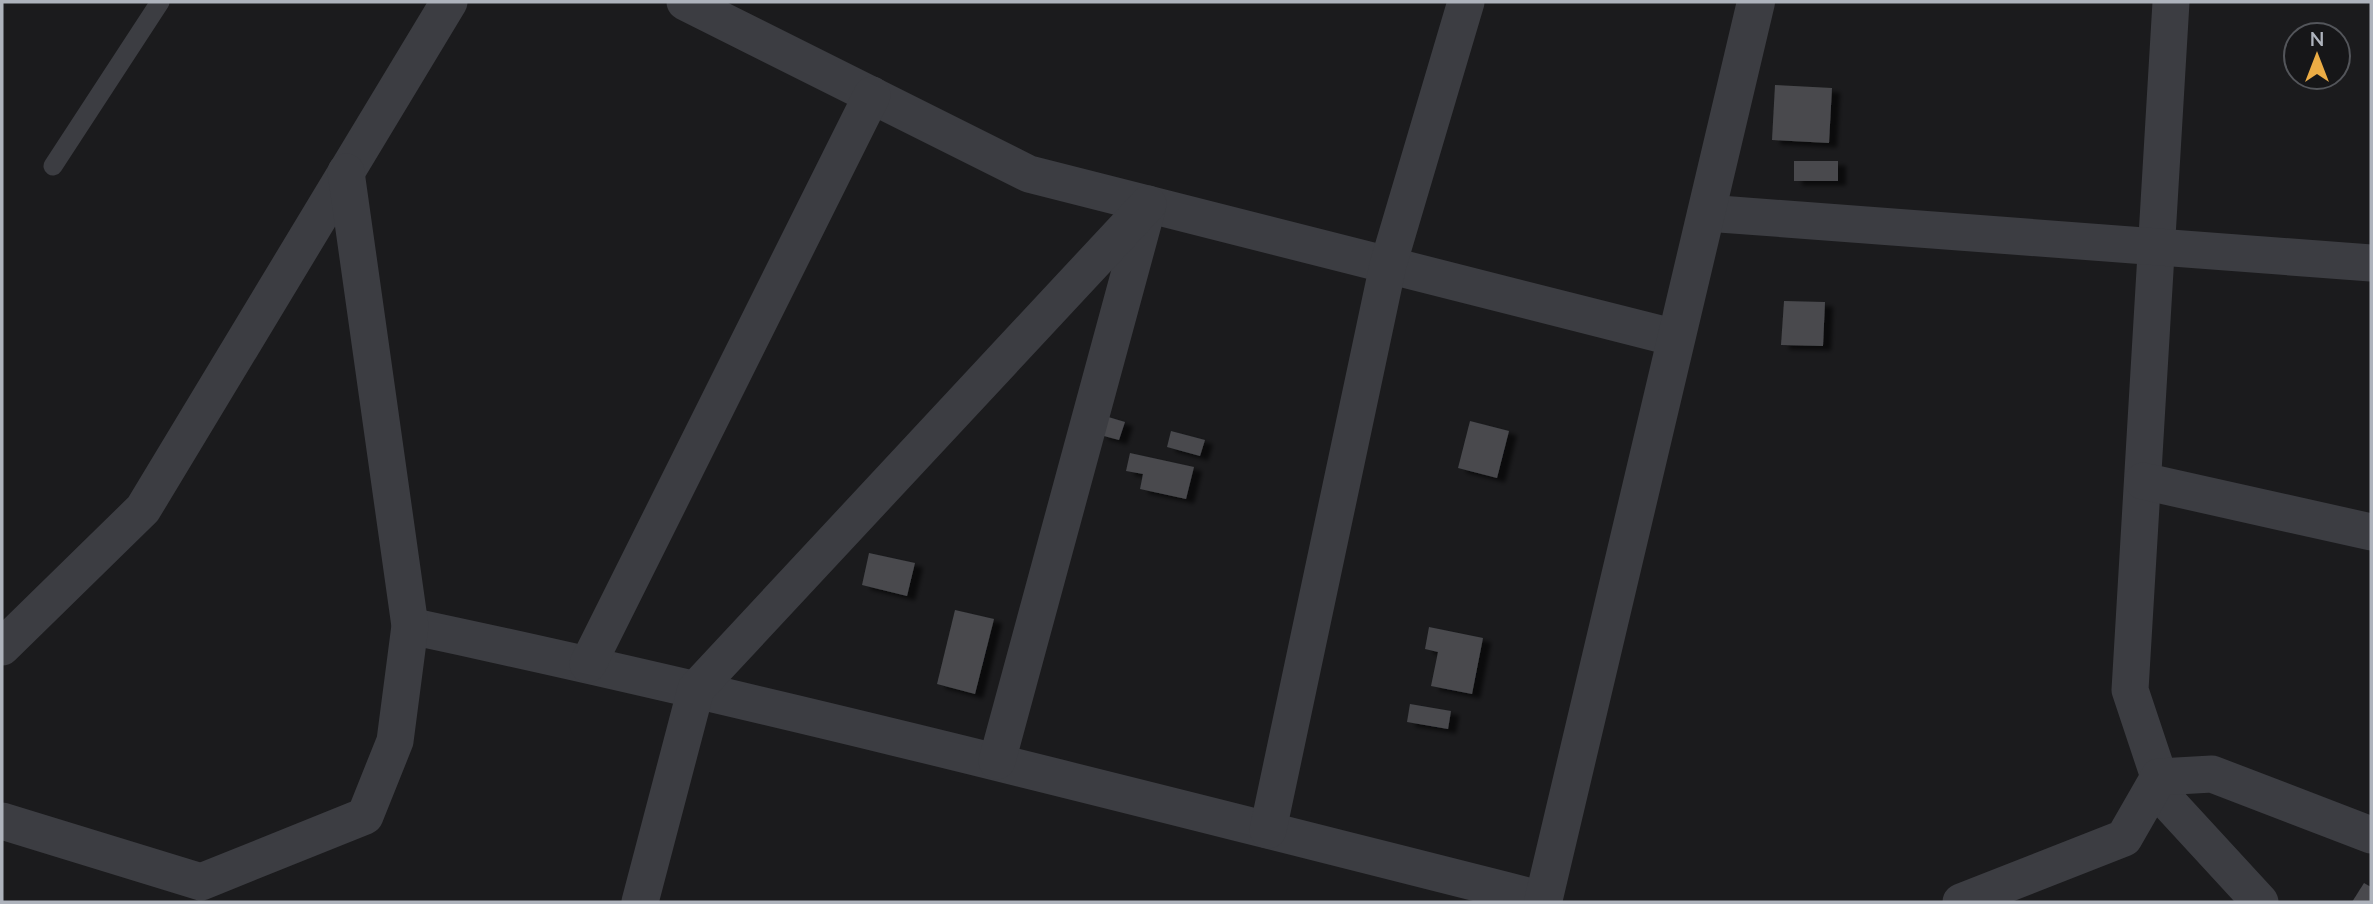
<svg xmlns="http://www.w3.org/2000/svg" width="2373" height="904" viewBox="0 0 2373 904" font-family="Lato,sans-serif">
<defs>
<filter id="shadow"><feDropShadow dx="8" dy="4.5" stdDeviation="2" flood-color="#0009"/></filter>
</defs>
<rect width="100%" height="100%" fill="#1b1b1d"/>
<g fill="#48494d" filter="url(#shadow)">
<polygon points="1775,85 1832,88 1829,143 1772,140"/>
<rect x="1794" y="161" width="44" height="20"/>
<polygon points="1784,301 1825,302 1823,346 1781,345"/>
<polygon points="1105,416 1125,422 1119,440 1100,435"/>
<polygon points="1470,421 1509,431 1497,478 1458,468"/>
<polygon points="1171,431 1205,440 1200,456 1167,447"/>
<polygon points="1130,453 1194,467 1186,499 1140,489 1143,474 1126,471"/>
<polygon points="869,553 915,563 907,596 862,585"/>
<polygon points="955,610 994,619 975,694 937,684"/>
<polygon points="1429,627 1483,638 1472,694 1431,686 1438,652 1425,649"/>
<polygon points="1410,704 1451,711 1448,729 1407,722"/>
<polygon points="2364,883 2371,887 2371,902 2352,902"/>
</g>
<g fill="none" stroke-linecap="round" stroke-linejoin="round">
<polyline stroke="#3c3d42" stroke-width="19" points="53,166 160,2"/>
<g stroke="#3c3d42" stroke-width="37">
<polyline points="685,2 1029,174 1676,338"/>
<polyline points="2171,2 2130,690 2167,801 2260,902"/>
<polyline points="1706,213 2371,263"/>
<polyline points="2143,481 2371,532"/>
<path d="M410,626C790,707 1167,805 1544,900"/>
<polyline points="2,647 143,509 449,2"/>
<polyline points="588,664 872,95"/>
<polyline points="997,761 1147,209"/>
<polyline points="2,821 201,882 365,816 395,741 410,626 346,172"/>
<polyline points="1268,830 1388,265 1466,2"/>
<polyline points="640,902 696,689 1148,204"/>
<polyline points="1961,902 2124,838 2159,777 2212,774 2371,835"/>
</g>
<polyline stroke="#3c3d42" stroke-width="38" points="1543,902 1756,2"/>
</g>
<rect width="2373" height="904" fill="none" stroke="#aeb3bc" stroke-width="7"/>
<g transform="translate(2317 56)"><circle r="33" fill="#161618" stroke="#53555a" stroke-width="2"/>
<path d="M0-5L12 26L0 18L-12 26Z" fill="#ebac45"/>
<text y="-10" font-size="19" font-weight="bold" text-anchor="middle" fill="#aeb3bc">N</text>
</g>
</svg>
